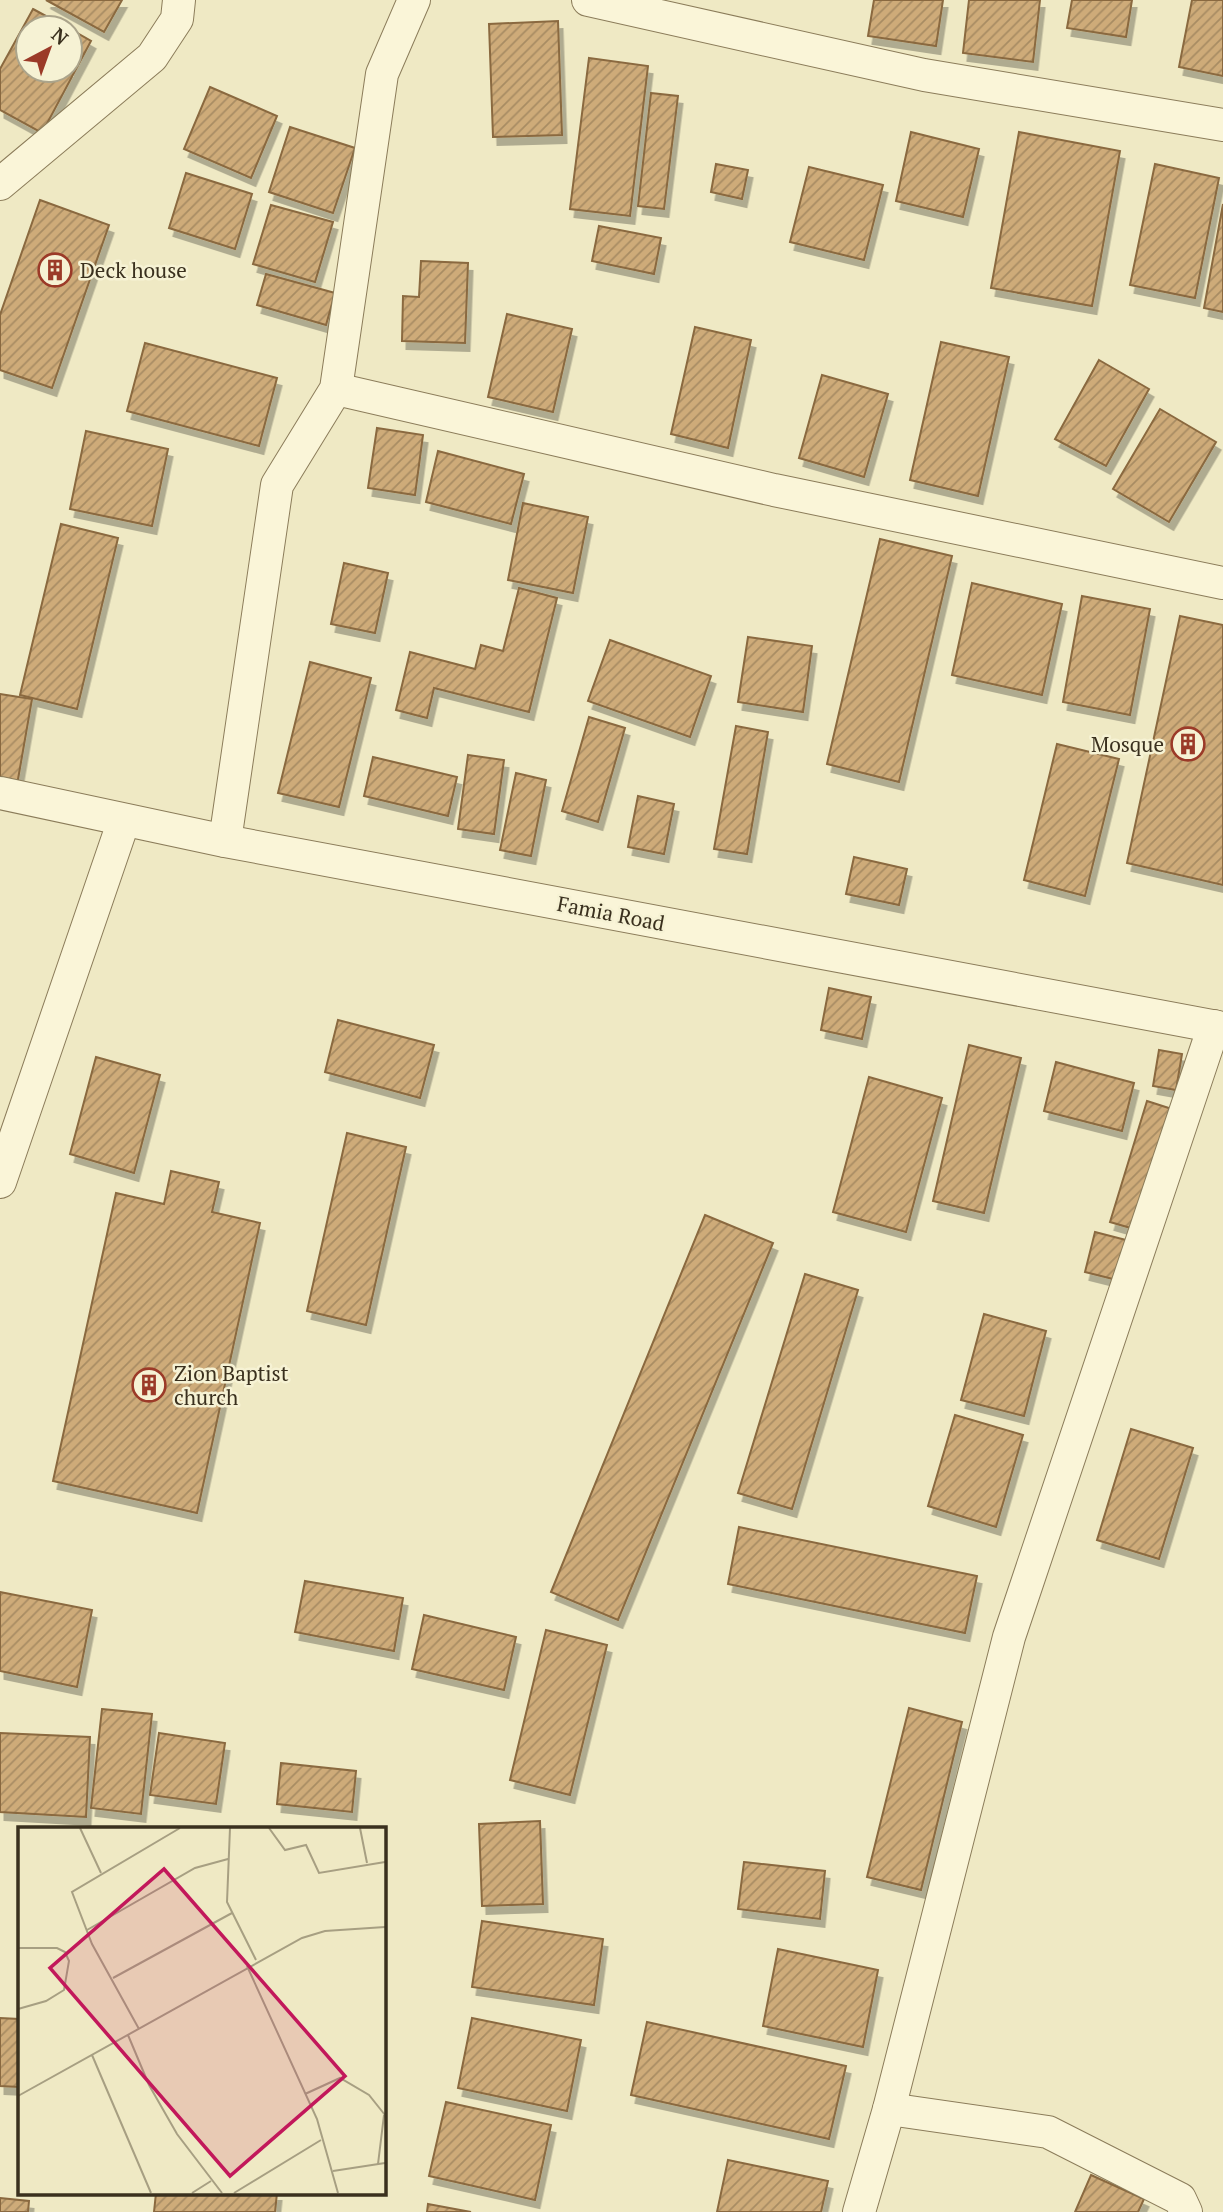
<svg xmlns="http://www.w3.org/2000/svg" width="1223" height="2212" viewBox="0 0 1223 2212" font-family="'PT Serif',serif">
<defs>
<pattern id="building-hatch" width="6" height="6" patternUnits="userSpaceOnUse" patternTransform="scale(1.75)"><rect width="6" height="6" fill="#ceab79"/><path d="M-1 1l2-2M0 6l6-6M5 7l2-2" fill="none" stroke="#a88c63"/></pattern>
<filter id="shadow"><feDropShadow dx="4.5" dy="8" stdDeviation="0" flood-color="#0004"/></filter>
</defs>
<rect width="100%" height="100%" fill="#efe9c4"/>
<g fill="url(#building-hatch)" stroke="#8a693f" stroke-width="2" filter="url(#shadow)">
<polygon points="46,0 122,0 104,32"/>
<polygon points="874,0 943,0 936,46 868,36"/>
<polygon points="969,0 1040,0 1033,62 963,53"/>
<polygon points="1072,0 1132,0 1126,37 1067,28"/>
<polygon points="1192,0 1223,0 1223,76 1179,67"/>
<polygon points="33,9 68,28 28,28 28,70 70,70 70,29 91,41 42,133 0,110 0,69"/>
<polygon points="558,21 562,135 493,137 489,24"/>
<polygon points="589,58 648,66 630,216 570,209"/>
<polygon points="210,87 277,116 251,178 184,149"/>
<polygon points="651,93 678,96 664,209 638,206"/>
<polygon points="290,127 355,148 333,213 269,192"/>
<polygon points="911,132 979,149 963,217 896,201"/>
<polygon points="1019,132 1120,151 1092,306 991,288"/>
<polygon points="716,164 748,170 742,199 711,192"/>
<polygon points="1155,164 1219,178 1195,298 1130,285"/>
<polygon points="809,167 883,185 864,260 790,242"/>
<polygon points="186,173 252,194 235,249 169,228"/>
<polygon points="40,200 109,225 52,388 0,370 0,315"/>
<polygon points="1223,204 1223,312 1204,308"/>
<polygon points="271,205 333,222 315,282 253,264"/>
<polygon points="599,226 661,238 654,274 592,261"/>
<polygon points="421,261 468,263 465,343 402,341 403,296 419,297"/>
<polygon points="266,274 335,293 326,325 257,305"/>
<polygon points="507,314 572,329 553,412 488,397"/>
<polygon points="695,327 751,340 728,448 671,434"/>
<polygon points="941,342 1009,357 978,496 910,480"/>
<polygon points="145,343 277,378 259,446 127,411"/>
<polygon points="1099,360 1149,389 1106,466 1055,439"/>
<polygon points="822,375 888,394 864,477 799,458"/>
<polygon points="1160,409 1216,442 1169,522 1113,489"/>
<polygon points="377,428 423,435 415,495 368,488"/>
<polygon points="86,431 168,449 152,526 70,509"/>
<polygon points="438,451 524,474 511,524 426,502"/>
<polygon points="523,503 588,517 573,593 508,580"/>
<polygon points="61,524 118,538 77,709 20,695"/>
<polygon points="880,539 952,556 899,782 827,764"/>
<polygon points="344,563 388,573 375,633 331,624"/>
<polygon points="972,583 1062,604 1042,695 952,675"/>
<polygon points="519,588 557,598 529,712 434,688 427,718 396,710 410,652 475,669 481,645 503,651"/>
<polygon points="1082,596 1150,609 1130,715 1063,702"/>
<polygon points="1180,616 1223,625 1223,885 1127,863"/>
<polygon points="748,637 812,646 803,712 738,702"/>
<polygon points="610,640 711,676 690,737 588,701"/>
<polygon points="310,662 371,678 339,807 278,793"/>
<polygon points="0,694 32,699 17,785 0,782"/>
<polygon points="589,717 625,728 598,822 562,811"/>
<polygon points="736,726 768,732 747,854 714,849"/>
<polygon points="1057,744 1119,759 1085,896 1024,880"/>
<polygon points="468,755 504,760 494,834 458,829"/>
<polygon points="373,757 457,777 448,816 364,796"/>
<polygon points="516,773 546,780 531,856 500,850"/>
<polygon points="638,796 674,804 664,854 628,847"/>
<polygon points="854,857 907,869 899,905 846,894"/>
<polygon points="829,988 871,997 862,1039 821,1030"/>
<polygon points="338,1020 434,1045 420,1098 325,1072"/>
<polygon points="969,1045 1021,1058 984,1213 933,1201"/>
<polygon points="1159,1050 1182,1054 1176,1090 1153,1086"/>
<polygon points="96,1057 160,1075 134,1173 70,1154"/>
<polygon points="1056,1062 1134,1083 1122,1131 1044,1111"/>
<polygon points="869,1077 942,1098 906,1232 833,1212"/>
<polygon points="1147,1101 1178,1111 1141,1231 1110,1222"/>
<polygon points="347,1133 406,1147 366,1325 307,1311"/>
<polygon points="171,1171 219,1182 212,1212 260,1223 197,1513 53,1481 116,1193 164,1204"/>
<polygon points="705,1215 773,1243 618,1620 551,1592"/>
<polygon points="1095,1232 1126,1240 1117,1280 1085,1272"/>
<polygon points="805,1274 858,1290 792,1509 738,1493"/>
<polygon points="984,1314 1046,1331 1024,1416 961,1400"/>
<polygon points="955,1415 1023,1435 996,1527 928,1506"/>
<polygon points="1131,1429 1193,1448 1159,1559 1097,1540"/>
<polygon points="739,1527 977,1576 965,1633 728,1584"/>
<polygon points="305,1581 403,1598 394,1651 295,1632"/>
<polygon points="0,1592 92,1610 77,1687 0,1671"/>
<polygon points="424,1615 516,1637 504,1690 412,1669"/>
<polygon points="546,1630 607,1645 570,1795 510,1780"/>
<polygon points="909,1708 962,1722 921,1890 867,1877"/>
<polygon points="102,1709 152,1714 141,1814 91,1808"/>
<polygon points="0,1733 90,1737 86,1817 0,1812"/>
<polygon points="159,1733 225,1743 216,1804 150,1795"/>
<polygon points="281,1763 356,1771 352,1812 277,1804"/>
<polygon points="540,1821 543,1904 482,1906 479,1824"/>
<polygon points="744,1862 825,1871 820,1919 738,1909"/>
<polygon points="482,1921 603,1939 594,2005 472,1987"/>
<polygon points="778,1949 878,1970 863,2047 763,2026"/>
<polygon points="0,2018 19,2019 19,2087 0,2086"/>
<polygon points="472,2018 581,2040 567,2111 458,2088"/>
<polygon points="647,2022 846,2066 829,2139 631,2095"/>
<polygon points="446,2102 551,2125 535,2200 429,2176"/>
<polygon points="728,2160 828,2181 821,2212 717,2212"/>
<polygon points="1091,2175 1144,2199 1138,2212 1075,2212"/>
<polygon points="156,2193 277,2193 275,2212 154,2212"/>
<polygon points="0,2198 29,2201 28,2212 0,2212"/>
<polygon points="428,2204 471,2212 427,2212"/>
</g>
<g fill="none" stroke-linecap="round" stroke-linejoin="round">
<defs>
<g id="street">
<polyline points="588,0 924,75 1223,125"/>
<polyline points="0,184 152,57 177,19 179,0"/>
<polyline points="336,389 774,490 1223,583"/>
<polyline points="0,793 225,841 1223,1028"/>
<polyline points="225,841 277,485 336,389 382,74 414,0"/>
<polyline points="0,1182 124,820"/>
<polyline points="889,2109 1048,2132 1180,2199 1186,2212"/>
<polyline points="859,2212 889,2109 1009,1637 1214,1026"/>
</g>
</defs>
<use href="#street" stroke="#8b7c5a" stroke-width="34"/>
<use href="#street" stroke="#faf5d8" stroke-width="32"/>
</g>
<defs>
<symbol id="building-ring" viewBox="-11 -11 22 22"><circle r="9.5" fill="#f6f2d4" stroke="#9b3a28" stroke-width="1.5"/><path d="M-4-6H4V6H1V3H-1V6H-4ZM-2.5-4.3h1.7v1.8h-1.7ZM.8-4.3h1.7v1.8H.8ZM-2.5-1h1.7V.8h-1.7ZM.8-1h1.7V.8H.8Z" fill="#9b3a28"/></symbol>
</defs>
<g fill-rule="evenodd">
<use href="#building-ring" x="36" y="251" width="38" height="38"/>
<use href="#building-ring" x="1169" y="725" width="38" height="38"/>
<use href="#building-ring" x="130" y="1366" width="38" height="38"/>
</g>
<g text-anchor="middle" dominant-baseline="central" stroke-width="5" stroke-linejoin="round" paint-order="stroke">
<g font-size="21" fill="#3a301e" stroke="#f6f2d4" text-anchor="start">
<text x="80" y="270">Deck house</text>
<text x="1164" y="744" text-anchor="end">Mosque</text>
<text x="174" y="1373">Zion Baptist<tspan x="174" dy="24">church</tspan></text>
</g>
<g font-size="21" fill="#3a301e" stroke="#f6f2d4">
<text transform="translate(611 913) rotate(11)">Famia Road</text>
</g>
</g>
<g transform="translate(18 1827)">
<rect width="368" height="368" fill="#efe9c4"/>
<path fill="none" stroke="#a79f82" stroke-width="2" d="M62,1L83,46M212,1L209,75L238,133M251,1L267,23L288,18L301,46L367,35M342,1L349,36M69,103L177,41L210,32M0,121H39L47,125L51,134L46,163L28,174L0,182M229,139L299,292L320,366M95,151L214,86M121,202L74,117L54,65L162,1M110,208L131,258L159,307L204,366M74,228L133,366M287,267L322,251L351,268L367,288M0,269L284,111L307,104L367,100M360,337L366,288M315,344L367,336M174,366L193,354M216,366L303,313"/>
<path fill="#c2185b" fill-opacity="0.15" stroke="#c2185b" stroke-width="3.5" d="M146,42L327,249L212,349L32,141Z"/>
<rect width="368" height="368" fill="none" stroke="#3a301e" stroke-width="3.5"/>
</g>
<g transform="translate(49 49) rotate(41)"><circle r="33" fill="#f6f2d4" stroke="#aba48b" stroke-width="2"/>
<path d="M0-5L12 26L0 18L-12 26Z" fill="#9b3a28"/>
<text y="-10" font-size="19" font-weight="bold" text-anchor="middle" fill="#3a301e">N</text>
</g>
</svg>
